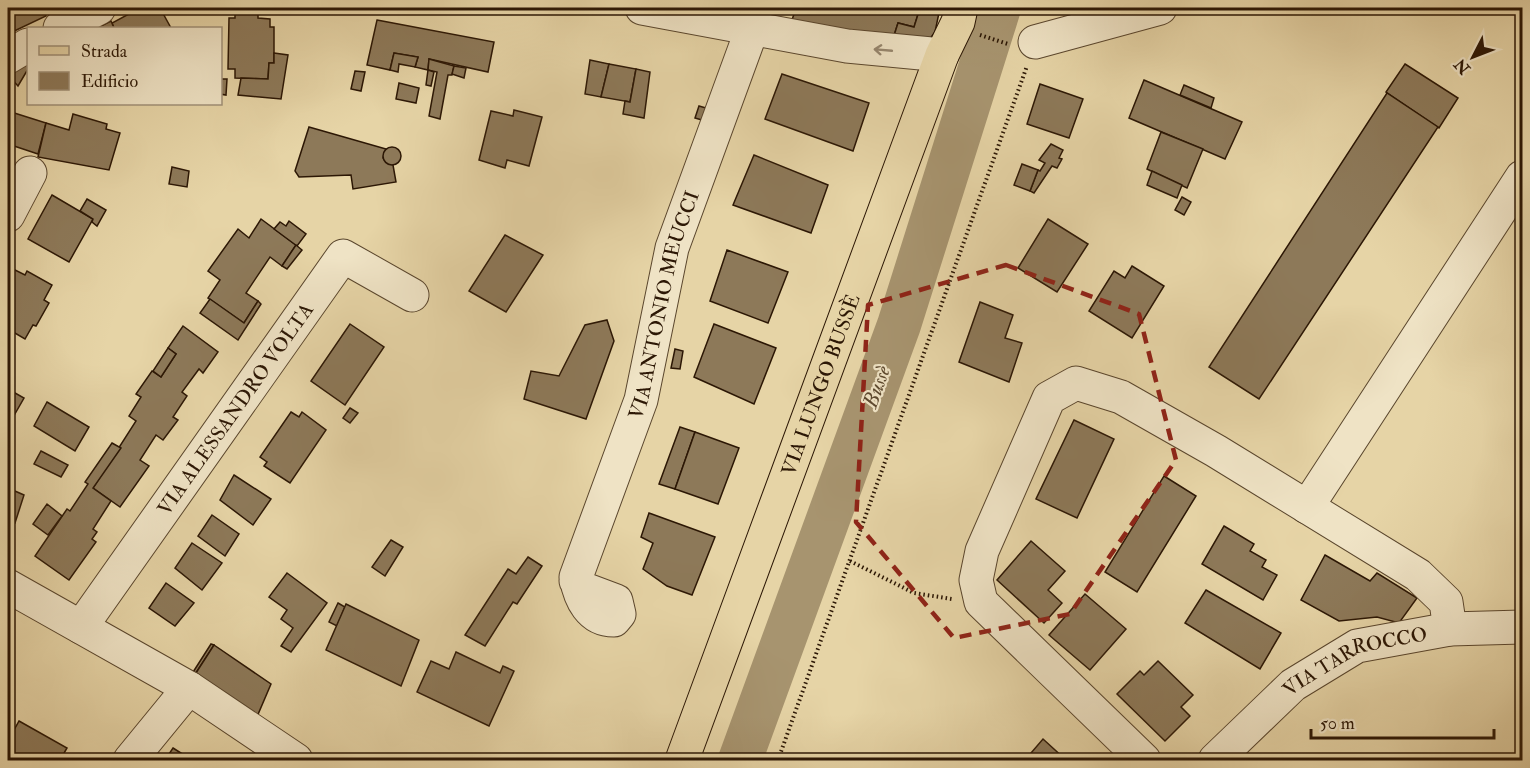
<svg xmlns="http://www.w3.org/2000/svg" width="1530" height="768" viewBox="0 0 1530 768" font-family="'IM FELL Double Pica',serif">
<rect width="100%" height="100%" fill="#e6d4a6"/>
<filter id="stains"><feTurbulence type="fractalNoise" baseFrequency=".00333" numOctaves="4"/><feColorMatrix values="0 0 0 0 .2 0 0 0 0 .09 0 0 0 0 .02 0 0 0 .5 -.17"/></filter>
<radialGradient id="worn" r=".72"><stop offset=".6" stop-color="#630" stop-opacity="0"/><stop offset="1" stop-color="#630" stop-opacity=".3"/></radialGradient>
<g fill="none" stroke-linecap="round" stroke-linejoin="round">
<polyline stroke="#a7946f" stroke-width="44" points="740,760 899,325 999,8"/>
</g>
<g fill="#8d7959" stroke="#2c1705" stroke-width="1.5">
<polygon points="8,8 42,8 46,16 8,34"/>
<polygon points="140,8 160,8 171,28 114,28 112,23"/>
<polygon points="735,8 766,8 754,8 753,12"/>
<polygon points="796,8 920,8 914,27 898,23 892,42 792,20"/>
<polygon points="920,8 940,8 935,32 929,40 892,42 898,23 914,27"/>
<polygon points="235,14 258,14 258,18 270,19 270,27 274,27 274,63 269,63 268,79 235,78 235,69 228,69 229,18 235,18"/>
<polygon points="377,20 494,42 488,72 429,59 428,70 415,67 418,57 394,53 390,70 367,65"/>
<polygon points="111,21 114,28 97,28"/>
<polygon points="274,53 288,55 281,99 238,95 241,78 268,79 269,63 274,63"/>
<polygon points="394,53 418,57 415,67 399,64 398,72 390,70"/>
<polygon points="429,59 454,66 452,75 448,75 440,119 429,116 437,72 428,70"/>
<polygon points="590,60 609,64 601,97 585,94"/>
<polygon points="27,64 28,69 18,86 8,75"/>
<polygon points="609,64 636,69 630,102 601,97"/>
<polygon points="1405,64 1458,98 1439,128 1386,92"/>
<polygon points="454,66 466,68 464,78 452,74"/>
<polygon points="636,69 650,72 644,118 623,114 625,101 630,102"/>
<polygon points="428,70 434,72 431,86 426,85"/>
<polygon points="355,71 365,72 361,91 351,89"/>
<polygon points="782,74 869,103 853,151 765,119"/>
<polygon points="220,79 227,79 226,95 220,94"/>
<polygon points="1144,80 1242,122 1225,159 1129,118"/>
<polygon points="399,83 419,88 416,103 396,99"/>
<polygon points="1040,84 1083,99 1069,138 1027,124"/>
<polygon points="1184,85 1214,98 1211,108 1180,95"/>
<polygon points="1387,93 1438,127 1259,399 1209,367"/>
<polygon points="699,106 706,108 702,120 695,118"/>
<polygon points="514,110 542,117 529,166 507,160 505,168 479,160 491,111 513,116"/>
<polygon points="8,111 46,123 38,154 11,145 8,156"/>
<polygon points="73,114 107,124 106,129 120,133 109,170 38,157 46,123 69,130"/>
<polygon points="309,127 386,149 383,158 393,165 396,182 353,189 351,175 299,177 295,171"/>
<polygon points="1161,132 1203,149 1187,188 1147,169"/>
<polygon points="1051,144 1063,150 1059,158 1062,159 1057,168 1052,166 1034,193 1030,191 1038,170 1040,171 1045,163 1039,160"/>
<circle cx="392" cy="156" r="9"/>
<polygon points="754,155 828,185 811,233 733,205"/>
<polygon points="1022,164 1038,170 1030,191 1014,185"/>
<polygon points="172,167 189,171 187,187 169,184"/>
<polygon points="1152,171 1182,185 1177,198 1147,185"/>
<polygon points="52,195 93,219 69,262 28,239"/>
<polygon points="1182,197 1191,202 1184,215 1175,210"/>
<polygon points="87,199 106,210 97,226 92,222 93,219 80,211"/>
<polygon points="261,219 296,245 282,266 270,257 246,293 258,301 244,323 208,298 220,280 208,271 238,229 249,238"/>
<polygon points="1048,219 1088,244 1057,292 1018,268"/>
<polygon points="289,221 306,234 297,246 274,229 280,222 286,226"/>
<polygon points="505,235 543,255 506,312 469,291"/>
<polygon points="296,245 302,250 287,269 282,266"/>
<polygon points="727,250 788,272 768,323 710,301"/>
<polygon points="1132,266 1164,286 1132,338 1089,311 1114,271 1125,278"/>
<polygon points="9,267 25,275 27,271 52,285 44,300 49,303 36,326 33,325 25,339 8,329"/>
<polygon points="210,299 244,323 258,301 261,304 238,340 200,313"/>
<polygon points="980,302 1013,315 1005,338 1022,343 1009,382 959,362"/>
<polygon points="607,320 614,341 586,419 524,399 531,371 559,376 585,325"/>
<polygon points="350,324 384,347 345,405 311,381"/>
<polygon points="714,324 776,348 754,404 694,377"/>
<polygon points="183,326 218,352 203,373 199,369 182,392 187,396 173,417 178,420 163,440 156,435 140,460 149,466 120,507 93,488 136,421 129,416 141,397 136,394 152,371 161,377 176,354 168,348"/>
<polygon points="168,348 176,354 161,377 153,371"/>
<polygon points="675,349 683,351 680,369 671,368"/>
<polygon points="8,389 24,398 8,426"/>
<polygon points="47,402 89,427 75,451 34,426"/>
<polygon points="350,408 358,413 350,423 343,418"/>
<polygon points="291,412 299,417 302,412 326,430 290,483 264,466 267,462 260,457"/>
<polygon points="1074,420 1114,439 1077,518 1036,499"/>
<polygon points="680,427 695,432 675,489 659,484"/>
<polygon points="695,432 739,448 718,504 675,489"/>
<polygon points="112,443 121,448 93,488 111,501 93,529 97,532 92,539 96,542 69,580 35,556 67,509 70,511 88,484 85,482"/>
<polygon points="41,451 68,465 61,477 34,464"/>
<polygon points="234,475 271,499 253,525 220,500"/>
<polygon points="1164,476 1196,496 1137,592 1105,572"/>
<polygon points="8,488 24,495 15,523 8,520"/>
<polygon points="47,504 62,516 48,535 33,524"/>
<polygon points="649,513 715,537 692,595 667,586 643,569 653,543 641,537"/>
<polygon points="212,515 239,534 225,556 198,536"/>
<polygon points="1224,526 1254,544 1250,551 1266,560 1262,567 1277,575 1263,600 1202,564"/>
<polygon points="391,540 403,547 385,576 372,567"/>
<polygon points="1031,541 1065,571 1048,590 1062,603 1044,623 997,580"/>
<polygon points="192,543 222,563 202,590 175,568"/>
<polygon points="1325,555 1370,581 1377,573 1417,598 1399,623 1377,617 1339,621 1301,600"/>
<polygon points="528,557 542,566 517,604 513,602 485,646 465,635 508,569 516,574"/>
<polygon points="287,573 327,603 291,652 281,646 293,628 281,619 287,610 269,597"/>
<polygon points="166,583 194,603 175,626 149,608"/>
<polygon points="1206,590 1281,633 1260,669 1185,623"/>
<polygon points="1085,594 1126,629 1090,670 1049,635"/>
<polygon points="338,603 345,607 337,626 329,622"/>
<polygon points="346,604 419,640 401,686 326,650"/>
<polygon points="211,644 214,645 194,676 188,680"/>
<polygon points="214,645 271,684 256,719 194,676"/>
<polygon points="456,652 500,673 503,666 514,671 489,726 417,692 431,661 449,669"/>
<polygon points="1158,661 1193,695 1181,707 1190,716 1165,741 1117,694 1140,671 1144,675"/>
<polygon points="19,721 67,748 60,760 8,760 8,741"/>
<polygon points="1043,739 1066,760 1025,760"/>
<polygon points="173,748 192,760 165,760"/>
</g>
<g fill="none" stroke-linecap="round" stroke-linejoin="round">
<defs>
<g id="minor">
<polyline points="642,8 847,46 942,55"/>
<polyline points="60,28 99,8"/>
<polyline points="1035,42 1160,8"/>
<polyline points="8,57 28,45"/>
<polyline points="8,215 30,173"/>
<polyline points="1307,507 1522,177"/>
<path id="s1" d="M576,581L584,589L616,601L619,614L614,620C590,620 580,599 576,577L641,400L672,248L752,29"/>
<polyline points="8,586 189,688 296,760"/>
<path id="s2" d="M81,627L343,256L412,295"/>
<polyline points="130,760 189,688"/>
<polyline points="1144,760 981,602 976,580 982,551 1049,398 1076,383 1121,397 1216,451 1418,575 1446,602 1450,629"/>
<path id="s3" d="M1215,760L1293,685L1357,646L1450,629L1522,627"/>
</g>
<g id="major">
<path id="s4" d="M682,760L942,55L958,22L961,8"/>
</g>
</defs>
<use href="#minor" stroke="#5a462d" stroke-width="35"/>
<use href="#major" stroke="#2c1705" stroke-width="35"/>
<g stroke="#2c1705" stroke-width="4" stroke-dasharray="1.5 3" stroke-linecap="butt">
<polyline points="980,35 1008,44"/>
<polyline points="850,561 914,593 952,599"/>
<polyline points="778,760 1027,66"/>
</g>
<use href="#minor" stroke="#efe3c5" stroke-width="33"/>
<use href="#major" stroke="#e6d4a6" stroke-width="33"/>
</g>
<defs><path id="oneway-shaft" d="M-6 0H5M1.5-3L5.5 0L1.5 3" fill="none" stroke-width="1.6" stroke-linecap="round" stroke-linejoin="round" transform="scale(1.5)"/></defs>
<use stroke="#97876f" href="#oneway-shaft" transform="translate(883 50) rotate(-175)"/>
<path fill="none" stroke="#8f2418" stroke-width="4.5" stroke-dasharray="12 8" stroke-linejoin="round" d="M1006,265L1139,314L1176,460L1070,614L954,638L856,522L868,305Z"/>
<g text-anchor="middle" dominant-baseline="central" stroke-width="4.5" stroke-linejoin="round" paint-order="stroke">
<g font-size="20" fill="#2c1705" stroke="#efe3c5">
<text stroke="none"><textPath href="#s1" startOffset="416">VIA ANTONIO MEUCCI</textPath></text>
<text stroke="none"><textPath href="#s4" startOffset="400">VIA LUNGO BUSSÈ</textPath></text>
<text stroke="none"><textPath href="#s2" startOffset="267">VIA ALESSANDRO VOLTA</textPath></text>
<text stroke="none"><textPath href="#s3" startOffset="176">VIA TARROCCO</textPath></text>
</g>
<g font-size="21" font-style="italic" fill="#5d492f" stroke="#efe3c5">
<text transform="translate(877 387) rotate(-70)">Bussè</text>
</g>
</g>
<rect width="1530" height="768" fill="none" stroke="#e6d4a6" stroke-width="30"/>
<rect x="9" y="9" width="1512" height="750" fill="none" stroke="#2c1705" stroke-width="3"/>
<rect x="15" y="15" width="1500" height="738" fill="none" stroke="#2c1705" stroke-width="1.5"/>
<rect x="27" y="27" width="195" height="78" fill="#efe3c5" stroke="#a19178" stroke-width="1.5"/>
<rect x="39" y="46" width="30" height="9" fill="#e6d4a6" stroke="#a19178" stroke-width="1.5"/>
<text x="81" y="57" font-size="18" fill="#2c1705">Strada</text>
<rect x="39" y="72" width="30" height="18" fill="#8d7959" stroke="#a19178" stroke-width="1.5"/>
<text x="81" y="87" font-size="18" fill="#2c1705">Edificio</text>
<g transform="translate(1473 57) rotate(228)" stroke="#efe3c5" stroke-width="4.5" paint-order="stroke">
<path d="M0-4.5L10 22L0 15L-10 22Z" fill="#2c1705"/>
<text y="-9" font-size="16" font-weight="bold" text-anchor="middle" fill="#2c1705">N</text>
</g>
<path d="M1311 729v9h183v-9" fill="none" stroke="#2c1705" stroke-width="3"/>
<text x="1320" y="729" font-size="18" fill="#2c1705" stroke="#efe3c5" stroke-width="4.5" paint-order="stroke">50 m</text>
<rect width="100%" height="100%" filter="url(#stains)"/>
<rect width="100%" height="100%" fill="url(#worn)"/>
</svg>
